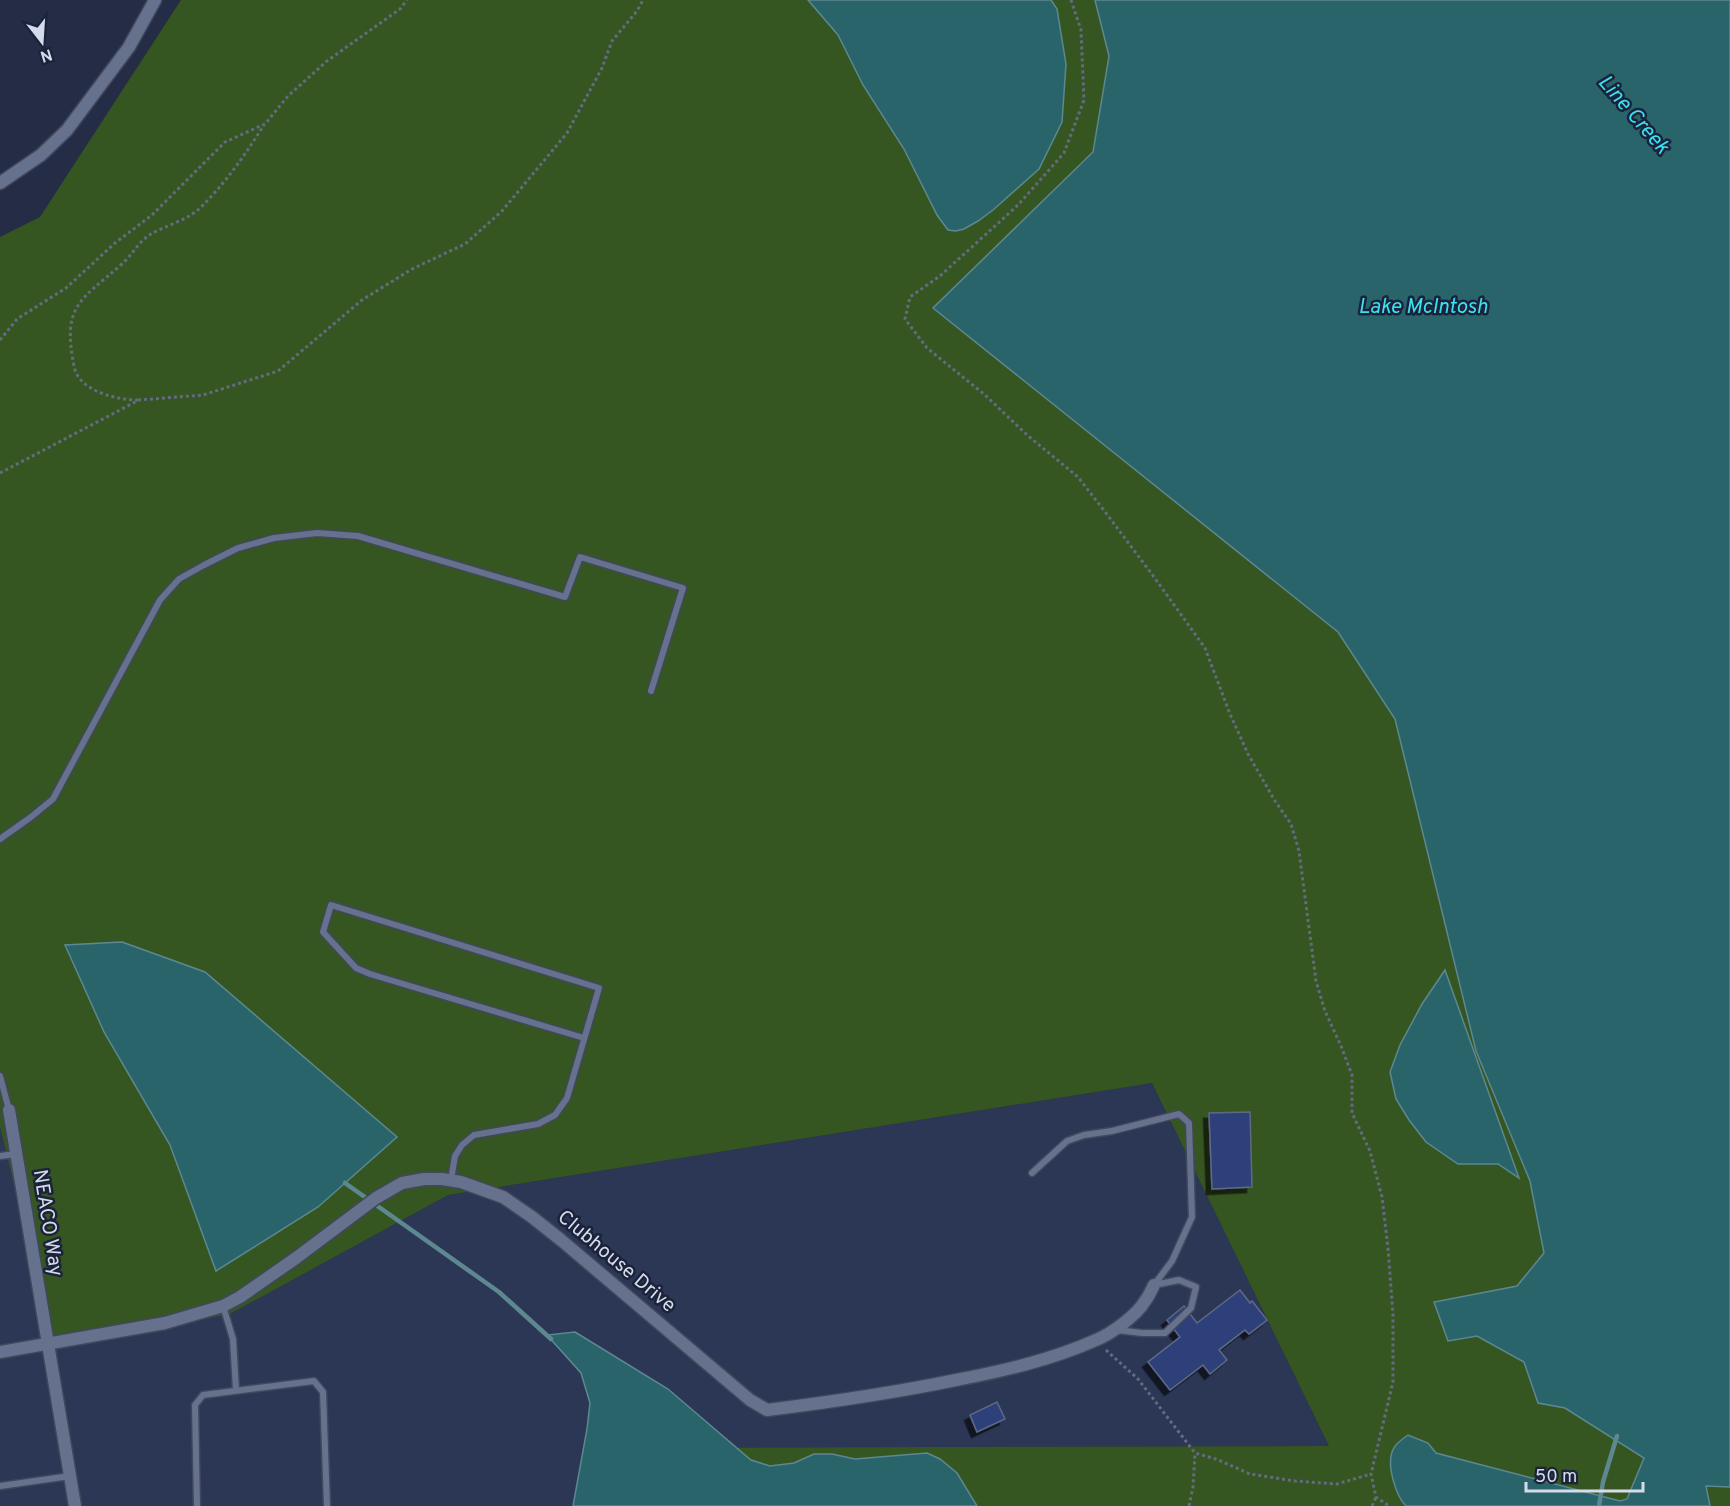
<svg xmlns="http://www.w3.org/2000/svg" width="1730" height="1506" viewBox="0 0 1730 1506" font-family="Overpass,sans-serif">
<defs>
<filter id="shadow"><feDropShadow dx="-5.5" dy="5.5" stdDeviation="0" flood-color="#0009"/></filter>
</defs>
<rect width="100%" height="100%" fill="#242d45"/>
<polygon fill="#2c3755" points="1152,1083 1329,1446 584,1448 581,1506 0,1506 0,1127 54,1347 230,1314 448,1195"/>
<polygon fill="#365621" points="181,0 1095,0 1109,56 1093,152 933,308 1338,632 1395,719 1476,1051 1530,1181 1544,1253 1517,1286 1435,1302 1448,1341 1477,1336 1524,1362 1539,1403 1565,1408 1730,1470 1730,1506 581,1506 584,1448 1329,1446 1152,1083 448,1195 230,1314 54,1348 0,1127 0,237 40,217"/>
<g fill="#2a646b" stroke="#5d8891" stroke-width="1.5">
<polygon points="808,0 1051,0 1057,9 1066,64 1062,122 1039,169 993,210 978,221 964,229 956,231 948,230 937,215 904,149 863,85 838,35"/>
<path d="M1095,0H1730V1487L1706,1486L1710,1506H1406C1396,1496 1387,1467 1392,1452C1394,1445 1402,1439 1408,1435L1428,1443L1436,1453L1620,1501L1627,1499L1644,1458L1565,1408L1538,1403L1524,1362L1477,1336L1448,1341L1434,1302L1517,1286L1544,1253L1530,1181L1476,1051L1395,719L1338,632L933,308L1093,152L1109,56Z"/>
<polygon points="122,942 205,972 397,1137 318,1207 216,1271 170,1145 104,1032 65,945"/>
<polygon points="1445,970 1519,1178 1498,1164 1458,1164 1426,1142 1409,1120 1396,1099 1390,1072 1400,1045 1422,1004"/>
<polygon points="575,1332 668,1389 751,1460 770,1466 794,1463 814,1454 832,1454 855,1459 927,1453 940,1459 957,1473 977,1506 573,1506 587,1429 590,1403 581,1373 547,1335"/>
</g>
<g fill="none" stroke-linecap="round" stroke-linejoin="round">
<g stroke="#5d8891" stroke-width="4.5">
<polyline points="345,1183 499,1292 551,1339"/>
<polyline points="1599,1506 1603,1482 1617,1436"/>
</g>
</g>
<g fill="#2d3f79" stroke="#5f6985" stroke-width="1.5" filter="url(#shadow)">
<polygon points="1250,1112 1252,1187 1212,1189 1209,1113"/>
<polygon points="1240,1290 1250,1303 1252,1301 1267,1320 1249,1334 1245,1330 1219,1350 1227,1360 1210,1374 1203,1365 1170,1390 1148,1362 1180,1337 1167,1320 1184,1306 1197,1323"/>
<polygon points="997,1402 1005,1419 977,1432 970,1415"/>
</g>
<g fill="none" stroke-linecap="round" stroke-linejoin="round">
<defs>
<g id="service">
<polyline points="0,839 31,817 53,799 160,600 179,579 204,565 238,548 274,538 317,533 358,536 565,597 580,557 683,588 651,691"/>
<polyline points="0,1076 9,1110"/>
<polyline points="0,1156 16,1154"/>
<polyline points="1032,1173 1067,1141 1084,1135 1112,1131 1179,1114 1189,1123 1192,1217 1172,1261 1154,1285"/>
<polyline points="451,1180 455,1156 462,1145 474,1135 538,1124 555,1115 567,1098 599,988 331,905 323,932 356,968 370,974 584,1038"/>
<polyline points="223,1306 233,1339 236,1390"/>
<polyline points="1117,1330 1142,1333 1165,1333 1191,1308 1196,1287 1179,1280 1154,1285"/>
<polyline points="0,1486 70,1476"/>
<polyline points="197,1506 195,1405 203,1395 314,1381 323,1392 327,1506"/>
</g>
<g id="minor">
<polyline points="0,183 41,155 67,130 129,47 155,0"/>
<polyline points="9,1110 75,1506"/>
<path d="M0,1352L165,1323L223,1306L240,1297L296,1258L376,1198L402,1183L424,1179H442L461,1182L503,1197L532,1217L561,1240L750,1400L767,1410C831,1402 893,1393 956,1380C1003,1371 1051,1360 1096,1340C1111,1334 1137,1315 1145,1301C1149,1296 1151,1291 1154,1285"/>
</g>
</defs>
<use href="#service" stroke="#41485c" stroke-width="9"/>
<use href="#minor" stroke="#41485c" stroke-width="15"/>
<g stroke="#636b80" stroke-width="3" stroke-dasharray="3 3" stroke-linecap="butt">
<polyline points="1071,0 1081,30 1084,100 1064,153 1018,205 940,276 910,297 905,319 927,348 985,395 1027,435 1078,477 1106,513 1154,577 1205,648 1230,714 1248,754 1275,801 1291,824 1299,851 1316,981 1325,1011 1341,1046 1352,1075 1352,1113 1370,1151 1382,1197 1388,1248 1393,1315 1393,1382 1371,1474 1376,1497 1389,1506"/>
<polyline points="0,340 17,319 66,288 115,243 152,215 225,142 265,124 288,96 327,61 400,9 407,0"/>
<path d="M138,400C117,400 78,391 74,366C62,305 80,301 122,264C132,255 139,241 151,234C165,226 187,220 199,209C225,184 245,155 264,125"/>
<polyline points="0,473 139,400 203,395 278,371 362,300 412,269 465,244 502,211 567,133 602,68 612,41 637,11 643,0"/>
<polyline points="1106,1350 1138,1379 1195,1453 1216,1459 1250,1474 1295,1481 1337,1484 1371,1474"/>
<polyline points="1189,1506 1193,1487 1195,1453"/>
<polyline points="1372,1506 1376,1497"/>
</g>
<use href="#service" stroke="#66718d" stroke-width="6"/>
<use href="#minor" stroke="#66718d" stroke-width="12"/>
</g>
<g text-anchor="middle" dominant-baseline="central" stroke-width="5" stroke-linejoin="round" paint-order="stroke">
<g font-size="20" fill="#d5dbeb" stroke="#1b233a">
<text transform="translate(47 1223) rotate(81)">NEACO Way</text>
<text transform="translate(616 1262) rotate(40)">Clubhouse Drive</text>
</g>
<g font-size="21" font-style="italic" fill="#3ae1f1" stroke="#1b233a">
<text transform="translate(1633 115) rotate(49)">Line Creek</text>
<text x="1423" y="307">Lake McIntosh</text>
</g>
</g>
<g transform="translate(42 42) rotate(163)" stroke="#1b233a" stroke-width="4.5" paint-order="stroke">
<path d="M0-4.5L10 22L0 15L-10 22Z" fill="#d5dbeb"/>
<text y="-9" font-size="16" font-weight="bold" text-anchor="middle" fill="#d5dbeb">N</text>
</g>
<path d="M1526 1482v9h117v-9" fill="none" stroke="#d5dbeb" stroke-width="3"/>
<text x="1535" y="1482" font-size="18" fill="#d5dbeb" stroke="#1b233a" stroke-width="4.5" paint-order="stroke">50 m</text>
</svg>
